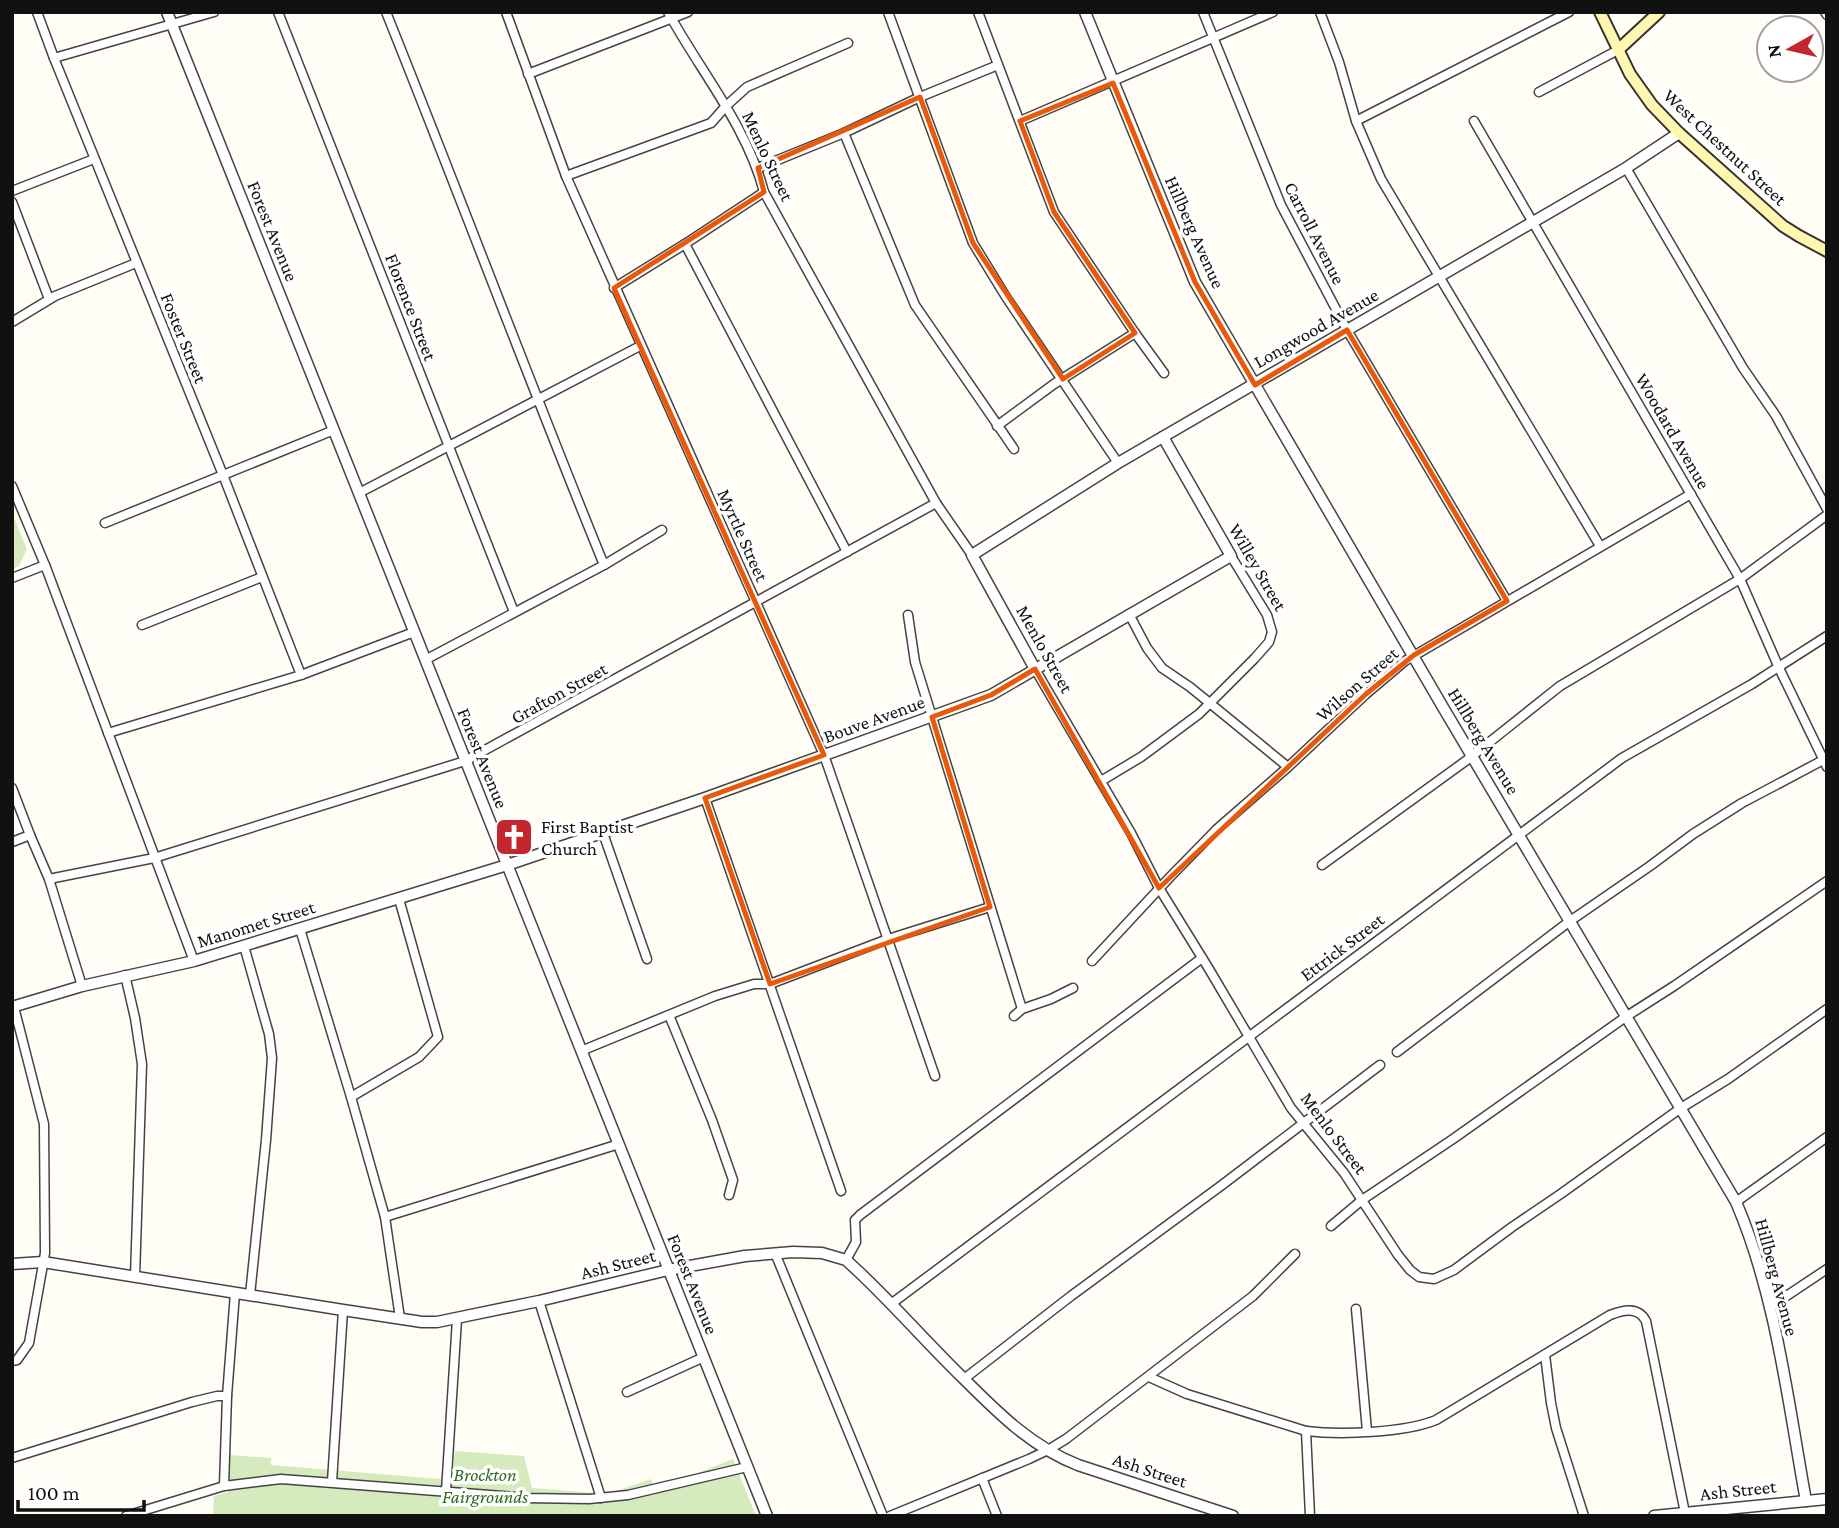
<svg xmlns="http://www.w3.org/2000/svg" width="1839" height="1528" viewBox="0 0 1839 1528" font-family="'Crimson Pro',serif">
<rect width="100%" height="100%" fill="#fffdf5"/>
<g fill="#d5ebbd">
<polygon points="12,513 27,549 19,566 12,569"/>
<polygon points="455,1451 524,1456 532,1488 608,1494 651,1479 655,1490 733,1459 756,1516 213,1516 214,1496 228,1492 230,1455 271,1458 271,1465 452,1480"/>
</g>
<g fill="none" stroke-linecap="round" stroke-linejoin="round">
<defs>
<g id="minor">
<polyline points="37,12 54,58 223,475 301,675"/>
<polyline points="278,12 514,612"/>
<path d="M386,12C460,196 529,381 604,565"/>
<polyline points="506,12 566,176 824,755 935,1076"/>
<path d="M668,12C700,71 747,126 764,192L936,503L972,555"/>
<polyline points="888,12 973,243 1006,297 1118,463"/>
<polyline points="978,12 1054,212 1135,333 1164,373"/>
<polyline points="1203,12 1281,205 1347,330 1507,601"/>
<polyline points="1320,12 1339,62 1356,121 1381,179 1600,546"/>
<polyline points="1825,12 1827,15"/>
<polyline points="54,58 214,12"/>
<polyline points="528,74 688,12"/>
<polyline points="1539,92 1618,50"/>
<polyline points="1020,121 1273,12"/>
<polyline points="1356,121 1569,12"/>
<polyline points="1474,121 1740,579 1779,668 1827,767"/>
<polyline points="844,133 915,305 1014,449"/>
<polyline points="758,168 844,133 920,97 998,65"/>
<polyline points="1626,168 1743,368 1776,416 1827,509"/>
<polyline points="566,176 711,123 726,106 747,87 848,43"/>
<polyline points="12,191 94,159"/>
<polyline points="12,202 49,299"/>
<polyline points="685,244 847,552"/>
<polyline points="614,288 685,244 764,192"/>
<polyline points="12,322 55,296 136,263"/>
<polyline points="997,426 1054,384 1135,333"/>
<polyline points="12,486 45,565 194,961"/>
<polyline points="359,493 640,346"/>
<polyline points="105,523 334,430"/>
<polyline points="12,578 45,565"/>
<polyline points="1129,614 1147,648 1162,668 1190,687 1288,767"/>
<polyline points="908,615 915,662 1022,1009 1014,1016"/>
<polyline points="142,625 262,577"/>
<polyline points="425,660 604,565 662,530"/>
<polyline points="1035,669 1131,833 1159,888 1209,969 1291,1108 1344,1173 1398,1255 1410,1270 1419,1277 1434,1279 1454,1270 1512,1227 1562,1193 1681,1108 1728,1079 1827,1009"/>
<polyline points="108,733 301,675 414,632"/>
<polyline points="1101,781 1141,757 1199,714 1255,658 1269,642 1272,632 1267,615 1231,556"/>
<polyline points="12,788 30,835 49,879 82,986"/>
<polyline points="705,798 841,1191"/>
<polyline points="603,833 647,959"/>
<polyline points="12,842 30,835"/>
<polyline points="1322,865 1467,760 1560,686 1740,579 1827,515"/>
<polyline points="49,879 154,858 465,761 936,503"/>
<polyline points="300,929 351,1097 385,1217 400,1318"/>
<polyline points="244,946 269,1034 272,1058 266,1140 250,1295"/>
<polyline points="1092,961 1170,877 1217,829 1288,767 1366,694 1405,661 1691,494"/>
<polyline points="125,975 135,1018 142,1064 135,1277"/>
<polyline points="1022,1009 1051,999 1073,988"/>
<polyline points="669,1015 712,1120 733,1180 729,1195"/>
<polyline points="581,1051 715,996 754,984 770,984 888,939 990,907"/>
<polyline points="1397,1052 1570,921 1650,866 1693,834 1742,803 1827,758"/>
<polyline points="351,1097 419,1057 438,1037 399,899"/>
<polyline points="1736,1202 1827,1137"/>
<polyline points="385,1217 619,1144"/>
<polyline points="1331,1226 1362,1200 1453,1139 1627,1016 1674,986 1827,881"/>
<polyline points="775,1253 883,1516"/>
<polyline points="846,1260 856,1242 855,1220 860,1215 1202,958"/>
<polyline points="539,1301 601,1498"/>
<polyline points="891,1304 1622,758 1752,684 1827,636"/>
<polyline points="1770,1307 1827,1269"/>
<polyline points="1356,1309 1367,1431"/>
<polyline points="1545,1355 1551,1403 1556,1428 1584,1516"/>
<polyline points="12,1361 17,1360 29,1343 45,1253 44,1124 14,1007"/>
<polyline points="1149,1377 1187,1394 1306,1431 1310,1516"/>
<polyline points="964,1379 1071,1296 1222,1185 1380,1065"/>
<polyline points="627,1392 704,1357"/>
<path d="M1306,1431C1340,1435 1404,1433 1436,1420L1610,1315C1623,1310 1638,1306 1646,1321L1685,1513"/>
<polyline points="12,1458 192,1402 217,1396 227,1396"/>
<polyline points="982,1478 997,1516"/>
<polyline points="332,1482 343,1310"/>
<polyline points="224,1486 227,1396 235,1293"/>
<polyline points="446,1491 457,1319"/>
<polyline points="126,1516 224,1486 281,1479 528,1498 589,1499 628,1495 747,1467"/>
<polyline points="890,1516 1029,1459 1048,1450 1066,1439 1253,1296 1295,1254"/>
</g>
<g id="tertiary">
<polyline points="167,12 767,1516"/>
<path d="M1085,12L1195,282L1444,709L1736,1202C1776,1295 1788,1402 1806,1501"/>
<polyline points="1035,669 972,555 1118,463 1626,168 1679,133"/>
<polyline points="12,1007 82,986 194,961 507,865 705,798 991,695 1231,556 1163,437"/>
<path d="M12,1264L43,1262L343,1310L422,1322H437L539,1301L668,1270L745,1256L793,1252L822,1253L846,1260L859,1272C895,1306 928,1344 964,1379C998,1413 1032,1447 1078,1465L1233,1516"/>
<polyline points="1654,1516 1827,1499"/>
</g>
<g id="secondary">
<polyline points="1600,12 1630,74 1652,105 1679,133 1783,226 1799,236 1827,251"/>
<polyline points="1618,50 1659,12"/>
</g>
</defs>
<use href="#minor" stroke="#444" stroke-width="11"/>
<use href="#tertiary" stroke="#444" stroke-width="13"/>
<use href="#secondary" stroke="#333" stroke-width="14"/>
<use href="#minor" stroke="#fff" stroke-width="8"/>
<use href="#tertiary" stroke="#fff" stroke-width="10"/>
<use href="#secondary" stroke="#fff6b0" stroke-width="10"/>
</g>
<path fill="none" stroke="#e8590c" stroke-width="5" stroke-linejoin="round" d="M1113,83L1195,282L1255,385L1347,330L1507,601L1414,655L1366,694L1159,888L1035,669L991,695L932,717L990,907L770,984L705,798L824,755L614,288L764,192L758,168L920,97L973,243L1063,379L1135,333L1054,212L1020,121Z"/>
<defs>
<symbol id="church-square" viewBox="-11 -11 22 22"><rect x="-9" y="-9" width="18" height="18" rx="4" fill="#c4262e" stroke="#fff"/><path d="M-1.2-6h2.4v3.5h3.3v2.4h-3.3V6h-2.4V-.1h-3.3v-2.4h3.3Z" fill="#fff"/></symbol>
</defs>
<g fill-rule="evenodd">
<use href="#church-square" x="492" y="815" width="44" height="44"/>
</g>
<g text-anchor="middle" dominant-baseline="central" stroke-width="7" stroke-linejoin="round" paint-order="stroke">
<g font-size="19" fill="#111" stroke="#fff">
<text transform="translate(1725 147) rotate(43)">West Chestnut Street</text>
<text transform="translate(768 156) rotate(65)">Menlo Street</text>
<text transform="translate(273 231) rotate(68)">Forest Avenue</text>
<text transform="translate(1195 232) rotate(66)">Hillberg Avenue</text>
<text transform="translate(1315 233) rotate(63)">Carroll Avenue</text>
<text transform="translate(411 307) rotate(69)">Florence Street</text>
<text transform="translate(1316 328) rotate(-30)">Longwood Avenue</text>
<text transform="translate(184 338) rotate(68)">Foster Street</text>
<text transform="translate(1673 431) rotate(60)">Woodard Avenue</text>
<text transform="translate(743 535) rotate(66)">Myrtle Street</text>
<text transform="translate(1258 567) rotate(60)">Willey Street</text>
<text transform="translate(1045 649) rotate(61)">Menlo Street</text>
<text transform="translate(1357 684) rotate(-41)">Wilson Street</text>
<text transform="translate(559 693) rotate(-29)">Grafton Street</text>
<text transform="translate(874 719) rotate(-20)">Bouve Avenue</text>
<text transform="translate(1484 741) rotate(59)">Hillberg Avenue</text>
<text transform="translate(483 758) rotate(68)">Forest Avenue</text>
<text transform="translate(256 924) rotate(-17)">Manomet Street</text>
<text transform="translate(1342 947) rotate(-37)">Ettrick Street</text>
<text transform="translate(1334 1133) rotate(53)">Menlo Street</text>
<text transform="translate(618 1264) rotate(-14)">Ash Street</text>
<text transform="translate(1777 1277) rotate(75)">Hillberg Avenue</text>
<text transform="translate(693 1284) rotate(68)">Forest Avenue</text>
<text transform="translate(1150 1470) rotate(18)">Ash Street</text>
<text transform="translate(1738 1490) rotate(-6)">Ash Street</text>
</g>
<g font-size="19" fill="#111" stroke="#fff" text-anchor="start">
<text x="541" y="826">First Baptist<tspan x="541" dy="22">Church</tspan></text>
</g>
<g font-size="19" font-style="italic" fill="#2f6b1f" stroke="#fff">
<text x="485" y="1474">Brockton<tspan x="485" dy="22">Fairgrounds</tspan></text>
</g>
</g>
<rect width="1839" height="1528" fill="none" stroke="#111111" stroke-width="28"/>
<g transform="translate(1790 49) rotate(262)"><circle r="33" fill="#ffffff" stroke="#a0a0a0" stroke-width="2"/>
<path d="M0-5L12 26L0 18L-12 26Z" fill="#c4262e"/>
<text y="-10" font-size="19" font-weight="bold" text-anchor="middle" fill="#111111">N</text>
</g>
<path d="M18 1500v10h126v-10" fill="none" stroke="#111111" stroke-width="3.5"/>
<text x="28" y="1500" font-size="21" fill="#111111" stroke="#ffffff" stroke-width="5" paint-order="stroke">100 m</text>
</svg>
